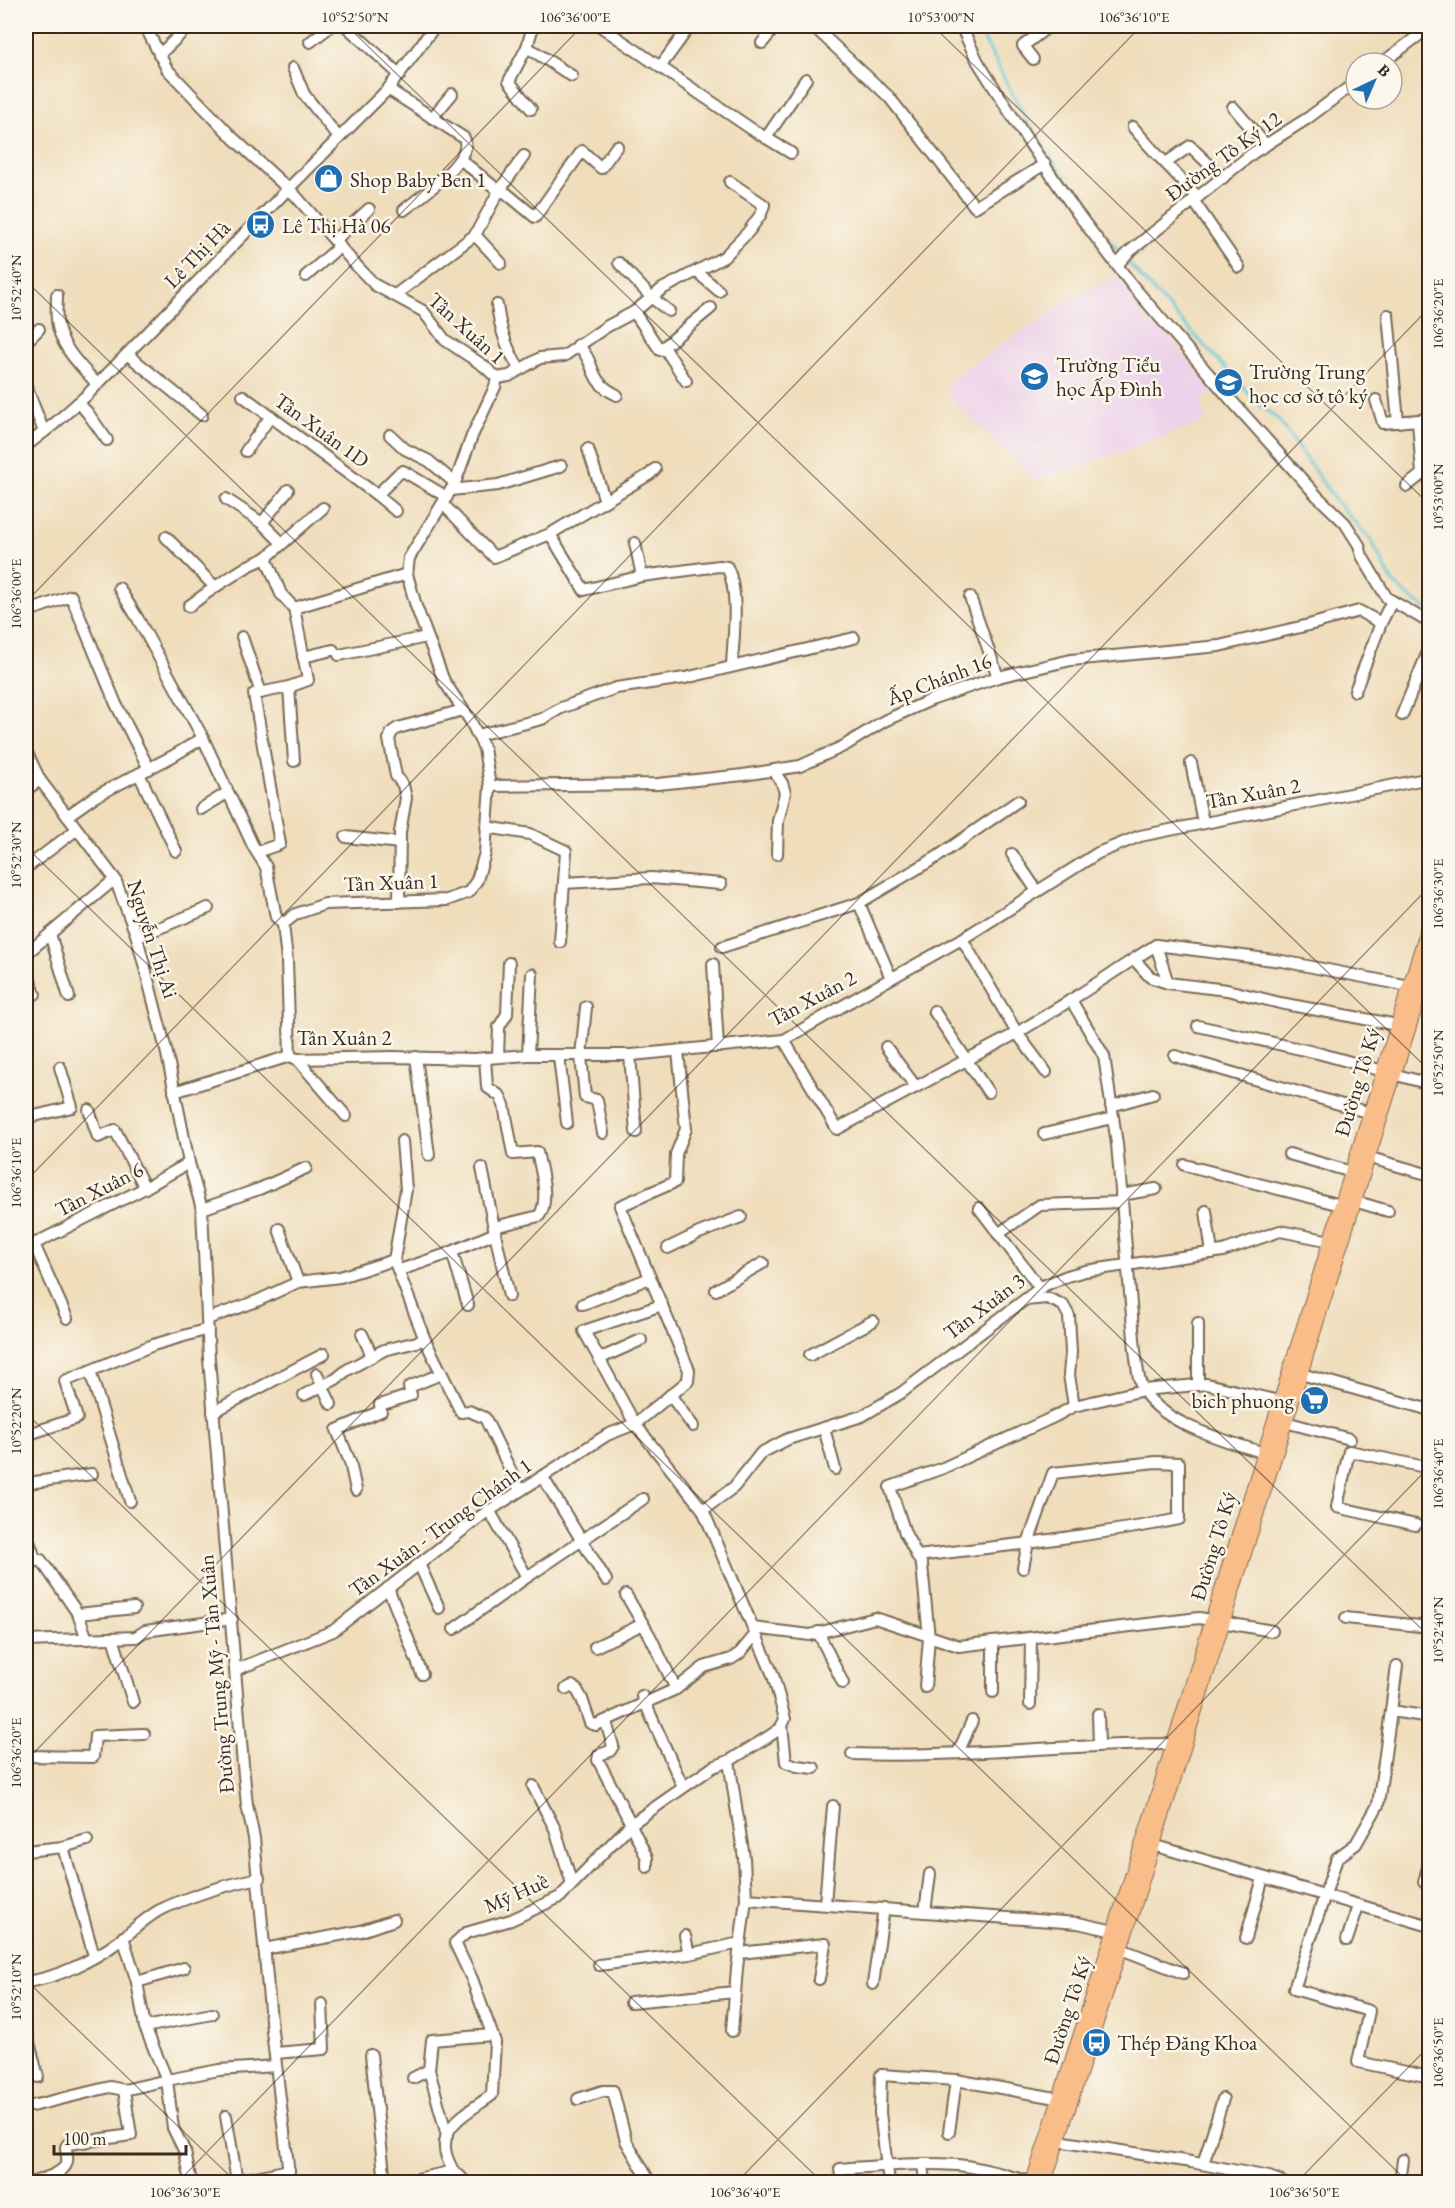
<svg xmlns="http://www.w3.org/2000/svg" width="1455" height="2208" viewBox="0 0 1455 2208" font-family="'EB Garamond',serif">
<rect width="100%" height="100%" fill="#fbf7ec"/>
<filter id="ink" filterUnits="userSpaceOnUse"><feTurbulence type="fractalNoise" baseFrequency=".0167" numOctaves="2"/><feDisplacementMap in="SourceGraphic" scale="12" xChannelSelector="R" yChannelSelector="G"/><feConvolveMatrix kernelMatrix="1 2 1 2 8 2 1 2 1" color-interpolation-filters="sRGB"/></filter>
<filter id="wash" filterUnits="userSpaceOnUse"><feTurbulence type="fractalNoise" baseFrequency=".008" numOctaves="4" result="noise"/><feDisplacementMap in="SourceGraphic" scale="24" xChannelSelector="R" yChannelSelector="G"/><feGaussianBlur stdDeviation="1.35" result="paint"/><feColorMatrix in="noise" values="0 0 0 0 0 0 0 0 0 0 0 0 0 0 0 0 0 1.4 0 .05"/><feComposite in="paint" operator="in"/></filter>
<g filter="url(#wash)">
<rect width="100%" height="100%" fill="#efddbb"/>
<polygon fill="#ecd1ea" points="1119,275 1133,293 1145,322 1154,319 1215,392 1200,399 1206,421 1073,469 1035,480 947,394 948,384 965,368 1074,298"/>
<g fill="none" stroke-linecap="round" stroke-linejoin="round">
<polyline stroke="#58c3d2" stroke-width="3" points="977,26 1029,125 1103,233 1148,285 1261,406 1278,419 1335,500 1371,540 1392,581 1408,596 1430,611"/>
</g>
</g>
<g filter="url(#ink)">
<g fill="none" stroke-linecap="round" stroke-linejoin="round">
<defs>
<g id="minor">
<polyline points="145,26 167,69 233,138 295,195 354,263 375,285 423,311 445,340 484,366 497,378 495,387 472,436 455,483 409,558 407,574 416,606 444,681 470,720 484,748 490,786 485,853 477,880 469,892 447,900 325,904 296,914 283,924 287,960 290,1056"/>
<polyline points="346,26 400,75"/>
<polyline points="533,26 527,47 572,76"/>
<polyline points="600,26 753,130 791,153"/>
<polyline points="813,26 889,97 975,207 1045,164"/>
<polyline points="961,26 978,62 1028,141 1075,210 1132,285 1231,400 1317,496 1345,523 1359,545 1362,556 1387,598 1430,623"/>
<polyline points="310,42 331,26"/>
<polyline points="762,43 776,26"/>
<polyline points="527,47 509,81 531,109"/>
<polyline points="159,55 189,26"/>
<polyline points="1033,59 1023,46 1049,26"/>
<polyline points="1382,63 1430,27"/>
<polyline points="660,67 690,26"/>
<polyline points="293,68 304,94 339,138"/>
<path d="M388,89L464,138C475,159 419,198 404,210"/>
<polyline points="1233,107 1266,145"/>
<polyline points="432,118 452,94"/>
<path d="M1133,127C1153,152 1176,174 1198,197"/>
<polyline points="766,138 806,79"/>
<polyline points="524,156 499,191 506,193 535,217 582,151 601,168 617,146"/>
<polyline points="1166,163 1190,146 1223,178"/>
<polyline points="1193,200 1239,267"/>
<polyline points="475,235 501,263"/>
<polyline points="335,240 369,209"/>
<polyline points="619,263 652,298 669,311"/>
<polyline points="1117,265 1129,252 1253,153 1308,118 1356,82"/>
<polyline points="697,272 719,291"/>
<polyline points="306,276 340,246"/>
<path d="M57,295C57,303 56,312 57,320C59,346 81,366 97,384"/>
<polyline points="395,295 475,235 499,191 460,159"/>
<path d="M497,305C500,329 506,349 520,369"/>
<polyline points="634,312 660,350 711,308"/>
<polyline points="1388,315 1398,422"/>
<polyline points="26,342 39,329"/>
<path d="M578,345C598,365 586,380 617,395"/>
<polyline points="664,347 686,381"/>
<polyline points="127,354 202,415"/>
<polyline points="497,378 509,376 540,358 564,356 606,327 634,312 662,289 724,257 749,231 761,214 764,205 730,182"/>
<polyline points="26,386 44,432"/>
<polyline points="243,396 377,495 398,474 403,471 447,497"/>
<polyline points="1376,400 1383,423 1430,419"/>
<polyline points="78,403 87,412 107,440"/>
<polyline points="390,435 405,449 429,461 455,483"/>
<polyline points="26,446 54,424 87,395 289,188 388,89 435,26"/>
<polyline points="588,449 605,501"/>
<polyline points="246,451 271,416"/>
<polyline points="1407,486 1422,474 1418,421"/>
<polyline points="451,490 498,485 561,466"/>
<polyline points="377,495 396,511"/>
<polyline points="226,499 262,523 282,543"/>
<polyline points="443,504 494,557 550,534 584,590 642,576 635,543"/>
<polyline points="262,523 288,490"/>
<polyline points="550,534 650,474 655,469"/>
<polyline points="166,537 215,587 248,566 266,558 281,594 294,608 407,574"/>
<polyline points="266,558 323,508"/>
<path d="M642,576L719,566L727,567C740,593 733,638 732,666"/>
<polyline points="119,588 138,619 203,738"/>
<polyline points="970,597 998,677"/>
<polyline points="189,606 215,587"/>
<polyline points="26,612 71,596 116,704 149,769"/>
<polyline points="242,637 261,693"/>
<polyline points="339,655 427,637"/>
<polyline points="303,657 333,650"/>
<polyline points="289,687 294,761"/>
<polyline points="1355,691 1381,623"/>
<polyline points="1402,715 1430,647"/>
<polyline points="478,735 542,719 561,708 616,688 685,678 854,638"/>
<polyline points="26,751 40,780 115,879 137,937 167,1054 189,1163 202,1209 209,1359 243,1765 247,1805 254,1838 272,2031 290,2182"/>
<polyline points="1191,763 1203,822"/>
<polyline points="773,770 782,783 785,793 778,821 777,854"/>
<polyline points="139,774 176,851"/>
<polyline points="490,786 658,784 743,775 800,766 844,746 884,721 931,700 998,677 1071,660 1219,646 1309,625 1359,611 1381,623 1392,601"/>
<polyline points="26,790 40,780"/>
<polyline points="201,809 227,793"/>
<polyline points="67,816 94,797 173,756 203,738 253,846 266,867 276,917 283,924"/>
<polyline points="486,827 530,834 566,851 560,942"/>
<polyline points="346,837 400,843"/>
<polyline points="257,852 280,844 254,694 289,687 308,680 294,608"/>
<polyline points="1012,854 1037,891"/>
<polyline points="26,868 76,830"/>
<polyline points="564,883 651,878 721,884"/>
<polyline points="399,902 400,832 406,798 403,785 396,776 389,739 392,732 398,728 463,710"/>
<polyline points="859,903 937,857 1018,801"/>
<polyline points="50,934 69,997"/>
<polyline points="137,937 208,908"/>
<polyline points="962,939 1017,1033 1046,1072"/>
<polyline points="722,947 859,903 891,978"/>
<polyline points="26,954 115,879"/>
<polyline points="1134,959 1156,945"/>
<polyline points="713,964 718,1047"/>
<polyline points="26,969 35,994"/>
<polyline points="1168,983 1156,945 1282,961 1409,986"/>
<polyline points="586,1007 581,1056 585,1097 597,1100 603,1133"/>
<polyline points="934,1011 988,1092"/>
<polyline points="1198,1026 1318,1053 1383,1071"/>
<polyline points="784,1040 837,1129 1017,1033 1071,1000"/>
<polyline points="886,1047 916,1087"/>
<polyline points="528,1055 532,974"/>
<polyline points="630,1055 636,1132"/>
<polyline points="1175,1056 1370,1113"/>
<polyline points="416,1057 429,1155"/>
<polyline points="498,1057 499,1027 507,1014 509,963"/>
<polyline points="559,1057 567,1123"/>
<path d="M485,1058L487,1087L500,1096L504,1105L513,1154L537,1152C541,1170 550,1201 539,1216L494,1227"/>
<polyline points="297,1059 346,1116"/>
<polyline points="1393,1074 1430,1084"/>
<polyline points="174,1092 290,1056 297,1059 393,1057 474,1059 528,1055 632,1055 784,1040 865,993 962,939 1098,853 1140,836 1430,778"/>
<polyline points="1111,1106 1153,1094"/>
<polyline points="89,1110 98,1137 115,1130 145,1188"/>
<polyline points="26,1118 72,1107 60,1067"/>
<polyline points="1044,1134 1113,1118"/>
<polyline points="1289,1154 1352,1172"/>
<polyline points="1367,1157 1430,1175"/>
<polyline points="1185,1165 1341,1205"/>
<polyline points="1121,1195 1156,1189"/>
<polyline points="1354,1201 1388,1211"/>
<polyline points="979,1208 1040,1288"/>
<polyline points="202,1209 259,1189 306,1168"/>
<polyline points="1206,1211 1212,1253"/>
<polyline points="279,1229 298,1282"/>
<polyline points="495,1233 509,1296"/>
<polyline points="998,1234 1040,1205 1122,1202"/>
<polyline points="34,1244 67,1318"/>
<polyline points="26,1248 145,1188 189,1163"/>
<polyline points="668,1248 699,1233 741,1217"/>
<polyline points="452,1252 468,1305"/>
<polyline points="394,1260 425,1340 461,1412 469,1411 485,1418 520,1490"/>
<polyline points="400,1270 447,1254 495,1233 482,1168"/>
<polyline points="716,1290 763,1263"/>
<polyline points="1025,1300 1047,1298 1063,1305 1069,1316 1071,1352 1069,1375 1074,1406 1144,1390 1207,1384 1287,1403"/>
<polyline points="583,1304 650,1278"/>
<polyline points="207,1319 257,1301 298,1282 340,1277 394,1260 406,1189 402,1141"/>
<polyline points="1198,1323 1198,1385"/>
<polyline points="362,1334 372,1356"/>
<polyline points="810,1355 873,1321"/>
<polyline points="599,1359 641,1340"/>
<polyline points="90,1371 130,1501"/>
<polyline points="1294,1372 1430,1410"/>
<polyline points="317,1374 331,1404"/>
<polyline points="304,1395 336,1379 347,1370 384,1350 425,1340"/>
<polyline points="670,1395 693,1426"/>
<polyline points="213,1412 324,1354"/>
<polyline points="1285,1422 1350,1439"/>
<polyline points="824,1428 835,1469"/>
<polyline points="26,1435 77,1418 65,1381 153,1345 208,1329"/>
<path d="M1264,1453C1228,1441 1159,1424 1142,1387C1137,1376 1137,1363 1135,1350L1117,1144L1104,1056L1071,1000L1134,959L1150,977L1168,983L1227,990L1280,1003L1397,1025"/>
<polyline points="542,1476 606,1580"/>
<polyline points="26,1478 28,1483 92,1474"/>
<polyline points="356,1490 350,1462 337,1430 381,1411 380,1405 411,1395 409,1387 441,1374"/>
<polyline points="489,1510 527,1577 643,1499"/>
<polyline points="703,1510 734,1487 761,1453 788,1439 862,1416 901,1393 1043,1286 1067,1276 1085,1271 1223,1251 1280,1231 1331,1241"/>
<polyline points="1416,1525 1337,1507 1349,1451 1430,1468"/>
<polyline points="26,1533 36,1561 41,1560 78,1614 87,1639"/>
<path d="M917,1556L1021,1544C1074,1536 1127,1530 1179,1519V1463L1156,1462L1053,1473L1028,1543L1023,1568"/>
<polyline points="419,1564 439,1608"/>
<polyline points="388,1588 422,1674"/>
<polyline points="626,1595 650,1636 676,1689 704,1667 731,1659 740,1653 755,1635"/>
<polyline points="78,1614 134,1608"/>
<polyline points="1346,1618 1429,1627 1430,1623"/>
<polyline points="753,1628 810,1635 875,1618 959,1646 1199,1618 1272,1631"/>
<polyline points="454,1629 527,1577"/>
<polyline points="818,1632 843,1683"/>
<polyline points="113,1638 133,1702"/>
<polyline points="26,1641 136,1637 145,1631 232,1619"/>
<polyline points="993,1642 993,1692"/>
<polyline points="595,1647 643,1624"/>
<polyline points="235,1670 333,1631 481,1516 607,1435 635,1424 688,1381 689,1370 620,1206 675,1182 676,1154 686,1129 678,1051"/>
<polyline points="925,1687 929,1638 922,1565 905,1533 890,1487 943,1468 1056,1416 1074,1406"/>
<polyline points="566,1689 572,1686 577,1690 582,1699 590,1723 596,1725 676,1689"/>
<polyline points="642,1696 683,1787"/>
<polyline points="1030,1704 1031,1638"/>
<polyline points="1391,1711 1397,1666"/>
<polyline points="1098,1714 1099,1745"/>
<polyline points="1430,1717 1391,1711 1378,1805 1356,1844 1337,1858 1294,1989 1369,2011 1358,2062 1430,2077"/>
<polyline points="606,1722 613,1746 610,1751 599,1755 598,1760 631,1824"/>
<polyline points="782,1725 786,1762 797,1766 814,1768"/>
<polyline points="958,1753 972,1721"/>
<path d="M852,1754C959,1758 1066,1744 1173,1744"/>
<polyline points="26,1756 93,1757 95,1736 144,1734"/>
<polyline points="729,1761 744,1858 746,1899 737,1968 732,2031"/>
<polyline points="533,1786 555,1829 572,1884"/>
<polyline points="631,1825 647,1858 647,1867"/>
<polyline points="1153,1845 1430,1926"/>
<polyline points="63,1847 87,1840"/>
<polyline points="26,1851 63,1847 94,1956"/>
<polyline points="1424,1882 1430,1860"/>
<polyline points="746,1899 1078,1923 1114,1931"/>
<polyline points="825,1904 833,1806"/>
<polyline points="925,1912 930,1874"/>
<polyline points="685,1936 689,1954 740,1943"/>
<polyline points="123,1937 137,1982 145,2027 167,2080 219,2070 276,2066"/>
<polyline points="1246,1938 1263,1878"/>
<polyline points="1347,1940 1358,1906"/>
<polyline points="264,1949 361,1931 394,1920"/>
<polyline points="1121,1949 1183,1973"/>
<polyline points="739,1953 825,1944 819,1979"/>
<polyline points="599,1965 689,1954"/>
<path d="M26,1982C57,1978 92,1961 118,1942C131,1932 144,1919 158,1911C189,1896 225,1885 259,1878"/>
<polyline points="137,1982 184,1968"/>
<polyline points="873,1984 884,1908"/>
<polyline points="631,2002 735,1992"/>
<polyline points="145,2027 212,2014"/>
<polyline points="26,2031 32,2054 26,2056"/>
<polyline points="275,2053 324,2049 322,2004"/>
<polyline points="32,2054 38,2077"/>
<polyline points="371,2055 385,2182"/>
<polyline points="429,2070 446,2132"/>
<polyline points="413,2078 429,2070 432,2040 492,2035"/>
<polyline points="578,2099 603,2091 613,2091 626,2141 650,2182"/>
<polyline points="32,2106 110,2087 124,2090"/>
<polyline points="226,2116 237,2181 229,2182"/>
<polyline points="949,2132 956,2080"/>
<polyline points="1058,2141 1191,2162 1269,2177 1282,2182"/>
<polyline points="923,2164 925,2182"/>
<polyline points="1203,2164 1223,2099"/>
<polyline points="237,2181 289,2170"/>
<path d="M33,2182C43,2179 64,2174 67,2162C68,2158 66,2152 66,2147L68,2144L131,2135L124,2090L167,2080L173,2128L185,2152L191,2182"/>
<polyline points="403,2182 454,2171"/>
<path d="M465,2182C461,2176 456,2174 452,2168C429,2130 466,2114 492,2095L495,2042L472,1979L455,1943L466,1933L511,1920L560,1897L631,1824L713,1767L729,1761L768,1737L781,1728L785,1719L773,1675L703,1510L635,1424L584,1331L662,1305"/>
<polyline points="710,2182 734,2180 750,2182"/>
<path d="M842,2182L840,2169C879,2166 918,2162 957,2165C982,2167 1007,2176 1031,2182"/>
<polyline points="889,2182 880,2113 881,2075 956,2080 1067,2100"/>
<polyline points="1400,2182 1403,2160"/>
</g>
<g id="major">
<polyline points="1033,2182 1148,1827 1430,922"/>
<polyline points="1044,2182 1125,1934 1430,959"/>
</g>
</defs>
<use href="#minor" stroke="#7a6955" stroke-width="14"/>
<use href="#major" stroke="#7a6955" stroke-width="16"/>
<use href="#minor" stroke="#fff" stroke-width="10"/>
<use href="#major" stroke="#f8bd89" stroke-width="14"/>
</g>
</g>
<path fill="none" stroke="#3b2a1e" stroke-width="1.5" stroke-opacity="0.45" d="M347,26L1430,1071M933,26L1430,505M26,281L1430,1637M26,602L582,26M26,847L1408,2182M26,1181L1141,26M26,1413L822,2182M26,1761L1430,307M26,1980L236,2182M178,2182L1430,886M737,2182L1430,1466M1297,2182L1430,2045"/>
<defs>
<symbol id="shop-disc" viewBox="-11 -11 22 22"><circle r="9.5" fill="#1f6fb2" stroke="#fbf7ec"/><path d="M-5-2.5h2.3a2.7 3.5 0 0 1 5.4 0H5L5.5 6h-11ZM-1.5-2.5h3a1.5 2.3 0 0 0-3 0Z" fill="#fff"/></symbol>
<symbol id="bus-disc" viewBox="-11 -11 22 22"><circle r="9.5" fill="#1f6fb2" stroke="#fbf7ec"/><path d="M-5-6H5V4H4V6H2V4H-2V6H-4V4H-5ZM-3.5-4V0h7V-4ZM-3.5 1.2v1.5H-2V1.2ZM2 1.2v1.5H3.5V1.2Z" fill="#fff"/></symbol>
<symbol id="school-disc" viewBox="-11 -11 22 22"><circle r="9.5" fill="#1f6fb2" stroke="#fbf7ec"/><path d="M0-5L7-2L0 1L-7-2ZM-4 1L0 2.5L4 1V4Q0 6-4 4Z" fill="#fff"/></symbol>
<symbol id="supermarket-disc" viewBox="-11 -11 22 22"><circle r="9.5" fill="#1f6fb2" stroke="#fbf7ec"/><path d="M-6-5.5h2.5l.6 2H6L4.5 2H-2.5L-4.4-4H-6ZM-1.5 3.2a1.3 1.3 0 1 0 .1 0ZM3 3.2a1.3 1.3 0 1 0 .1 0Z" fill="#fff"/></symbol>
</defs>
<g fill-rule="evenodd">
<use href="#shop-disc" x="312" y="162" width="33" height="33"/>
<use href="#bus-disc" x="244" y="208" width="33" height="33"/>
<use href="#school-disc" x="1018" y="360" width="33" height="33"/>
<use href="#school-disc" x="1212" y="366" width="33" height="33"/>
<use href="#supermarket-disc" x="1298" y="1384" width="33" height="33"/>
<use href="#bus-disc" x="1080" y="2026" width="33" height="33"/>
</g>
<g text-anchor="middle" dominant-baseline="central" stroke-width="5" stroke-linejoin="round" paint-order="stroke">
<g font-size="21" fill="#3b2a1e" stroke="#fbf7ec">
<text transform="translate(1223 156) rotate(-36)">Đường Tô Ký 12</text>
<text transform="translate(197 254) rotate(-46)">Lê Thị Hà</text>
<text transform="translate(467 328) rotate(42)">Tân Xuân 1</text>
<text transform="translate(322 430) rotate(36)">Tân Xuân 1D</text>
<text transform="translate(939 679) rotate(-21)">Ấp Chánh 16</text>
<text transform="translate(1253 793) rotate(-10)">Tân Xuân 2</text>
<text transform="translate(391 882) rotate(-2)">Tân Xuân 1</text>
<text transform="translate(153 939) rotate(72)">Nguyễn Thị Ai</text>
<text transform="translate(812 998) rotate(-28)">Tân Xuân 2</text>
<text x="344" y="1037">Tân Xuân 2</text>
<text transform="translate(1357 1082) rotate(-73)">Đường Tô Ký</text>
<text transform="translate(99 1189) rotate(-27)">Tân Xuân 6</text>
<text transform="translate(984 1306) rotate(-37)">Tân Xuân 3</text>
<text transform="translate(440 1527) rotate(-36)">Tân Xuân - Trung Chánh 1</text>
<text transform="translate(1213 1546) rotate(-73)">Đường Tô Ký</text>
<text transform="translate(216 1674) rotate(-95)">Đường Trung Mỹ - Tân Xuân</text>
<text transform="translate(516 1893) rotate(-24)">Mỹ Huề</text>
<text transform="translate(1067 2010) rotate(-72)">Đường Tô Ký</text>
</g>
<g font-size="21" fill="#3b2a1e" stroke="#fbf7ec" text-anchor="start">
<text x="350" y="179">Shop Baby Ben 1</text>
<text x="282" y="225">Lê Thị Hà 06</text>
<text x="1056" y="364">Trường Tiểu<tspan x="1056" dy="24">học Ấp Đình</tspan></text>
<text x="1249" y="371">Trường Trung<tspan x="1249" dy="24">học cơ sở tô ký</tspan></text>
<text x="1294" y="1400" text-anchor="end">bich phuong</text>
<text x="1117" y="2042">Thép Đăng Khoa</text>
</g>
</g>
<rect width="1455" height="2208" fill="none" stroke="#fbf7ec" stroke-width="66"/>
<g transform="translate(1374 81) rotate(44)"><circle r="28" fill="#fbf7ec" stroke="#aea59a" stroke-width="1.5"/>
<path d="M0-4.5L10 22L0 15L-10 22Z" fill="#1f6fb2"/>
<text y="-9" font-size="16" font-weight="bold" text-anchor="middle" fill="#3b2a1e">B</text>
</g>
<path d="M54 2145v9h132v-9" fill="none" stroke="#3b2a1e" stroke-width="3"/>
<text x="63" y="2145" font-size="18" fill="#3b2a1e" stroke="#fbf7ec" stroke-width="4.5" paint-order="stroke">100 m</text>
<rect x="33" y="33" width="1389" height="2142" fill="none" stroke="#3b2a1e" stroke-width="2"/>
<g font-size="15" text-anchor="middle" fill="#3b2a1e">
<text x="355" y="22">10°52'50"N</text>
<text x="575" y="22">106°36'00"E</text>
<text x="941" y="22">10°53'00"N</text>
<text x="1134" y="22">106°36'10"E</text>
<text transform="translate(16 288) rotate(-90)" y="5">10°52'40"N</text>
<text transform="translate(1438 314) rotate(-90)" y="5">106°36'20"E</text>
<text transform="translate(1438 497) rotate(-90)" y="5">10°53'00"N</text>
<text transform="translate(16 594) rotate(-90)" y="5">106°36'00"E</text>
<text transform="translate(16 855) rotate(-90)" y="5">10°52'30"N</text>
<text transform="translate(1438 894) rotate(-90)" y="5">106°36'30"E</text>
<text transform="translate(1438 1063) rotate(-90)" y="5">10°52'50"N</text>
<text transform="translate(16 1173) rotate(-90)" y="5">106°36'10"E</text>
<text transform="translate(16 1421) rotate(-90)" y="5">10°52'20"N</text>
<text transform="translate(1438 1474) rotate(-90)" y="5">106°36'40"E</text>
<text transform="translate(1438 1630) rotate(-90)" y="5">10°52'40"N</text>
<text transform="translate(16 1753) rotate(-90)" y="5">106°36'20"E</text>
<text transform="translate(16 1987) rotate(-90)" y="5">10°52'10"N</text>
<text transform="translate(1438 2053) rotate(-90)" y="5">106°36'50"E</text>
<text x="185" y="2197">106°36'30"E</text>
<text x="745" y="2197">106°36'40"E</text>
<text x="1304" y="2197">106°36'50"E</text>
</g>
</svg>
